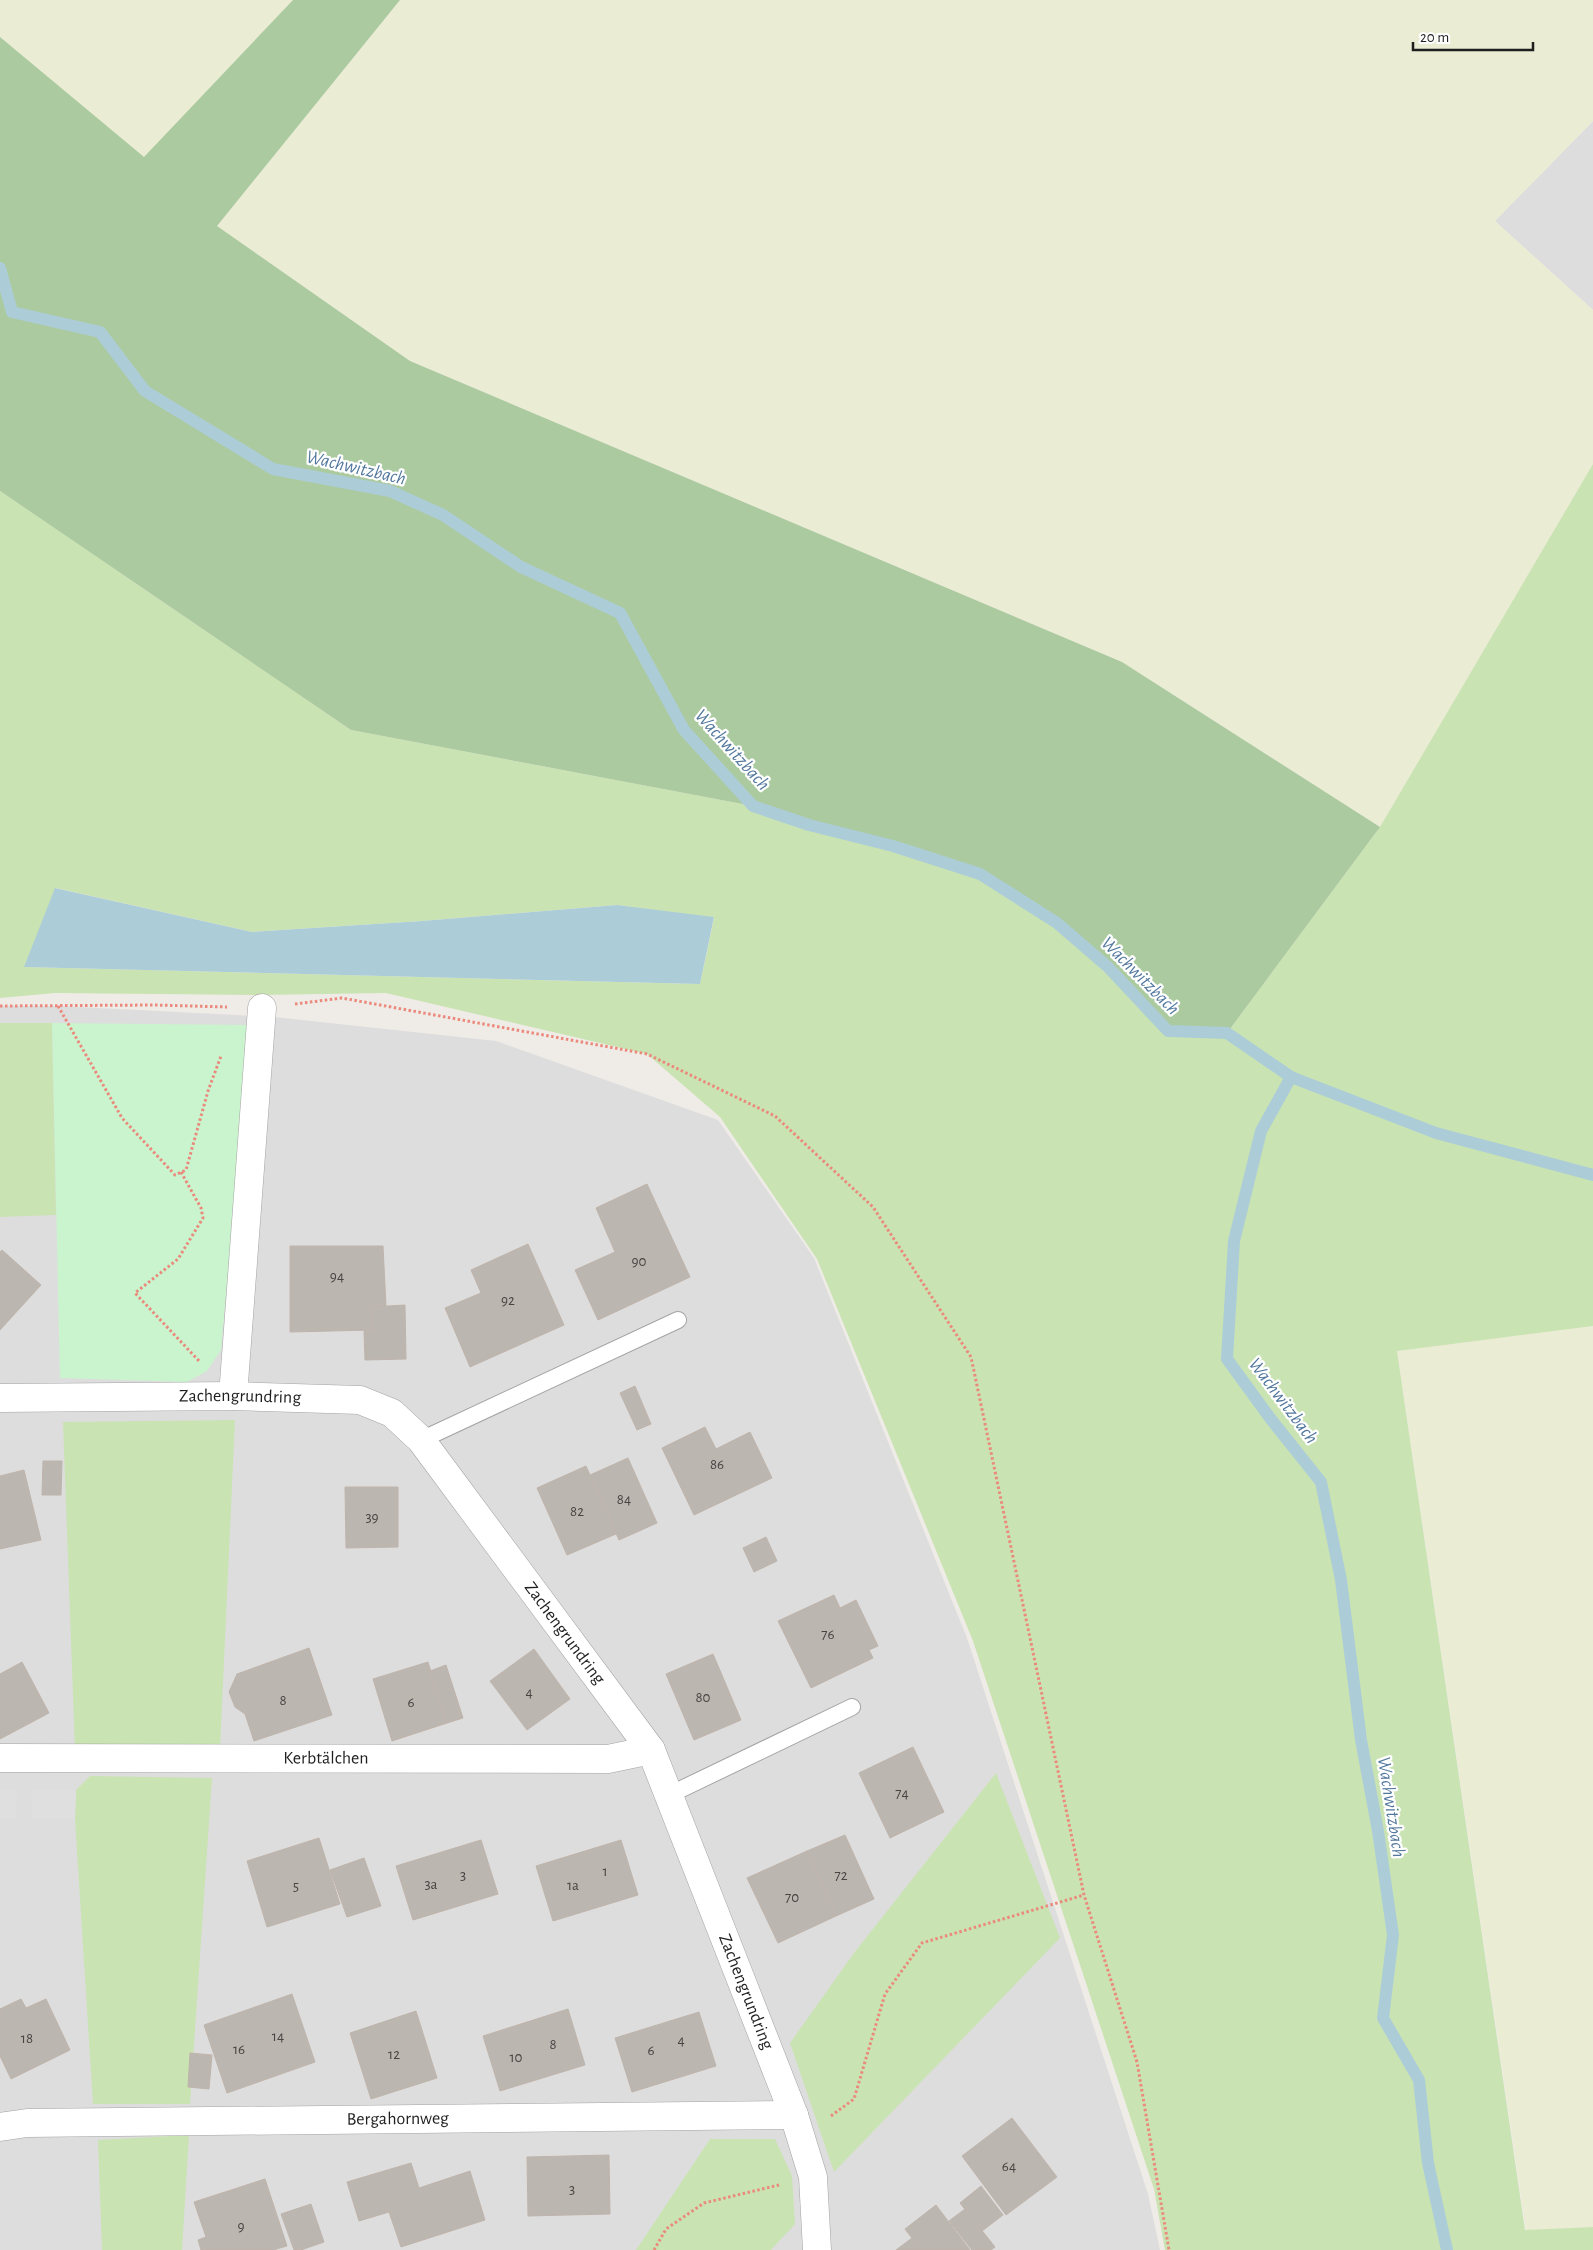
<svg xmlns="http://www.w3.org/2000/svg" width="1593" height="2250" viewBox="0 0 1593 2250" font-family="'Alegreya Sans',sans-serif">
<rect width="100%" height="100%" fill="#efece7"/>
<g fill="#ddd">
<polygon points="1593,121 1593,310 1495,221"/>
<polygon points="0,1006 58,1006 274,1017 496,1041 718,1120 814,1258 967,1638 1148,2194 1160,2250 0,2250"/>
</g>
<g fill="#eaecd4">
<polygon points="0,0 293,0 144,158 0,37"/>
<polygon points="400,0 1593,0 1593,121 1495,221 1593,310 1593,464 1380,827 1122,662 410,361 217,226"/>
<polygon points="1593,1326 1593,2227 1526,2230 1397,1350"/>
</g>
<g fill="#cae3b2" fill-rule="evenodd">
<path d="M1593,464V1326L1397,1351L1525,2230L1593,2227V2250H1165L1154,2189L973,1641L817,1259L720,1117L647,1054L386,993L259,995L55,993L0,998V491L351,730L753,806L809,825L893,846L980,874L1057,923L1108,967L1227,1033L1380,827ZM56,888L252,932L422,921L617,905L714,918L700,984L25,967Z"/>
<polygon points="0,1023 52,1023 56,1215 0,1217"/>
<polygon points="235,1420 220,1749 75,1750 63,1422"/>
<polygon points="996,1773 1060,1938 834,2172 790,2043 854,1953"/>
<polygon points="90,1776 212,1778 190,2104 93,2104 75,1819 76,1790"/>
<polygon points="189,2135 182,2250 102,2250 98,2140"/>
<polygon points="710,2139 775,2139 792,2176 795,2224 771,2250 636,2250"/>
</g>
<polygon fill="#accaa0" points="293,0 400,0 217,226 410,361 1122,662 1380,827 1227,1033 1168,1031 1108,967 1057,923 980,874 893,846 809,825 753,806 351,730 0,491 0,37 144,157"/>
<polygon fill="#c9f4cd" points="52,1023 250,1025 221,1350 207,1371 187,1382 60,1378"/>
<g fill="#dfdfdf">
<polygon points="0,1790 17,1790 16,1819 0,1819"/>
<polygon points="31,1790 76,1790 75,1819 32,1819"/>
</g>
<polygon fill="#accdd8" points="55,888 252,932 422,921 617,905 714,917 700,984 24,967"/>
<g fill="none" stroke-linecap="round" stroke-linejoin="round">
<g stroke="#accdd8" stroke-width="12">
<polyline points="0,268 12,312 100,332 145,391 273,469 390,491 443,515 521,567 620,613 684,730 753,806 809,825 893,846 980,874 1057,923 1108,967 1168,1031 1227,1033 1291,1077 1261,1131 1234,1241 1227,1359 1270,1418 1321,1482 1341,1580 1361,1740 1378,1831 1393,1935 1383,2018 1419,2080 1428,2163 1447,2250"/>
<polyline points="1291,1077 1436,1133 1593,1175"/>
</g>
</g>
<g fill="#bcb6b0" stroke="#bfb4ab">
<polygon points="647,1184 690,1277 598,1320 575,1270 615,1252 596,1208"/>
<polygon points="528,1244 564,1325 470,1367 445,1308 481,1293 471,1270"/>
<polygon points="290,1246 383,1246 386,1306 372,1307 373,1330 290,1332"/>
<polygon points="2,1250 41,1285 0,1330 0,1252"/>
<polygon points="405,1305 406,1359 365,1360 364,1330 373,1330 372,1307"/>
<polygon points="635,1386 651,1424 637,1430 620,1393"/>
<polygon points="705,1427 716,1449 750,1432 772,1478 694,1515 662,1448"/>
<polygon points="628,1458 657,1523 619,1540 590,1475"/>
<polygon points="43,1461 62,1461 61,1495 42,1495"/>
<polygon points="586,1466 616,1534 567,1555 537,1488"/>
<polygon points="24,1470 41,1540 0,1549 0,1476"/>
<polygon points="345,1487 398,1487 398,1547 346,1548"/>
<polygon points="766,1537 777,1561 754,1572 743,1548"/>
<polygon points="834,1595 840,1608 856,1600 878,1646 869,1650 873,1658 811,1688 778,1621"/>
<polygon points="309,1648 332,1715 254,1741 245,1714 235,1707 229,1692 237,1674"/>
<polygon points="534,1649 570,1699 527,1730 490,1681"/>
<polygon points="713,1654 741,1720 694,1740 666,1674"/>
<polygon points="22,1662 49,1713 0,1739 0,1674"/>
<polygon points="428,1662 447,1723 392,1741 373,1679"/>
<polygon points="446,1665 463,1718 447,1723 430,1671"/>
<polygon points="913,1747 944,1812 890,1838 859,1773"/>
<polygon points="845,1835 874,1899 836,1916 807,1851"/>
<polygon points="319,1838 340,1904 267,1927 247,1861"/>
<polygon points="481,1840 498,1894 413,1920 396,1866"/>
<polygon points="621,1840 638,1895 553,1921 536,1866"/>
<polygon points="807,1851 836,1916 778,1943 747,1878"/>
<polygon points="364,1858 381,1906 347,1917 330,1870"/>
<polygon points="292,1994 315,2062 227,2093 204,2025"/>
<polygon points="21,1999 26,2008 46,1999 70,2050 11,2079 0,2056 0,2009"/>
<polygon points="568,2009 585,2065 500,2091 483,2036"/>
<polygon points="416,2011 437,2078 371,2099 350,2033"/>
<polygon points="699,2012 716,2066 632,2092 615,2038"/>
<polygon points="190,2053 212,2055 209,2089 188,2087"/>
<polygon points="1012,2118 1057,2177 1006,2215 962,2156"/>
<polygon points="609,2155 610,2214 528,2216 527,2157"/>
<polygon points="411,2163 419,2188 470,2171 485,2220 401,2247 389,2212 359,2221 347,2182"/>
<polygon points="265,2179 287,2246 273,2250 201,2250 198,2240 206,2237 194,2202"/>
<polygon points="981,2186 1003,2215 982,2231 960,2203"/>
<polygon points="311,2204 324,2242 301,2250 294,2250 281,2214"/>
<polygon points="936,2205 970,2250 921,2250 905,2229"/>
<polygon points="965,2209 995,2247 991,2250 972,2250 949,2221"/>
<polygon points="912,2238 921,2250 896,2250"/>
</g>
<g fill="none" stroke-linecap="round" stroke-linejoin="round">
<defs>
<g id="service">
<polyline points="421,1440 678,1320"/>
<polyline points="669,1795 852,1707"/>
</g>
<g id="minor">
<polyline points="233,1396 262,1008"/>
<path id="s1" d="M0,1398L233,1396L360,1400L392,1413L421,1440L651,1750L794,2115L813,2177L817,2250"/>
<path id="s2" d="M0,1758L608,1759L651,1750"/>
<path id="s3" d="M0,2127L27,2123L794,2115"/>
</g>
</defs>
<use href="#service" stroke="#a3a3a3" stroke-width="18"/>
<use href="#minor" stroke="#a3a3a3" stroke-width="29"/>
<g stroke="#eb897c" stroke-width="3" stroke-dasharray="2.5 2.5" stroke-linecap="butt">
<polyline points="295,1004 342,998 647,1054 775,1116 873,1207 971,1357 1084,1895 1137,2062 1169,2250"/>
<polyline points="0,1006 155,1005 227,1007"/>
<polyline points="58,1006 122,1118 175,1175 186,1170 208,1091 221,1056"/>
<polyline points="181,1172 201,1208 203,1218 178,1259 135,1293 200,1362"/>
<polyline points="831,2116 854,2099 885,1994 922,1943 1084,1895"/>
<polyline points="654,2250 666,2229 704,2203 779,2185"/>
</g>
<use href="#service" stroke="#fff" stroke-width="16"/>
<use href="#minor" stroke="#fff" stroke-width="28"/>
</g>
<g text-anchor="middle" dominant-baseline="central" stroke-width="4.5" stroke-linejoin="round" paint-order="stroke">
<g font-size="15" fill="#464543">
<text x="639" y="1261">90</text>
<text x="337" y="1276">94</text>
<text x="508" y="1300">92</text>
<text x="717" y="1464">86</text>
<text x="624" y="1499">84</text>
<text x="577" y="1511">82</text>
<text x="372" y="1517">39</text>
<text x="828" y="1634">76</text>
<text x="529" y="1692">4</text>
<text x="703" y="1697">80</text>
<text x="283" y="1700">8</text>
<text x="411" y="1702">6</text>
<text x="902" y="1793">74</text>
<text x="605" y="1871">1</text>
<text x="463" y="1875">3</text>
<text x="841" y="1875">72</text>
<text x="431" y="1884">3a</text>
<text x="573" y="1885">1a</text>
<text x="296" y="1886">5</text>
<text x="792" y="1897">70</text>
<text x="278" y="2036">14</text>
<text x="27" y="2038">18</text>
<text x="681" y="2040">4</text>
<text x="553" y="2044">8</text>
<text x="239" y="2049">16</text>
<text x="651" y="2050">6</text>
<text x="394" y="2054">12</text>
<text x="516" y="2057">10</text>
<text x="1009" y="2166">64</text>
<text x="572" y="2189">3</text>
<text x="241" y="2226">9</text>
</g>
<g font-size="18" fill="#1f1f1f" stroke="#fff">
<text stroke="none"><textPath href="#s1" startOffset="240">Zachengrundring</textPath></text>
<text stroke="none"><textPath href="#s1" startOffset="675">Zachengrundring</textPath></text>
<text stroke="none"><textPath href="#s2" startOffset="326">Kerbtälchen</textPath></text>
<text stroke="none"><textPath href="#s1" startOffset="1080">Zachengrundring</textPath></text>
<text stroke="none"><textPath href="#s3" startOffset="398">Bergahornweg</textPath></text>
</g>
<g font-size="19" font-style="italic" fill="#53789e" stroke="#fff">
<text transform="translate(356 468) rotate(13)">Wachwitzbach</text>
<text transform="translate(732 750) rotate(48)">Wachwitzbach</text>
<text transform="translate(1140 976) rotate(45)">Wachwitzbach</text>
<text transform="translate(1283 1401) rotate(53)">Wachwitzbach</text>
<text transform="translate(1391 1807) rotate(81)">Wachwitzbach</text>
</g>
</g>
<path d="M1413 42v8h120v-8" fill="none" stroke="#1f1f1f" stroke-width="2.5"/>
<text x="1420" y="42" font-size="15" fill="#1f1f1f" stroke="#ffffff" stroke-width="4" paint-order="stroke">20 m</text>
</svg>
